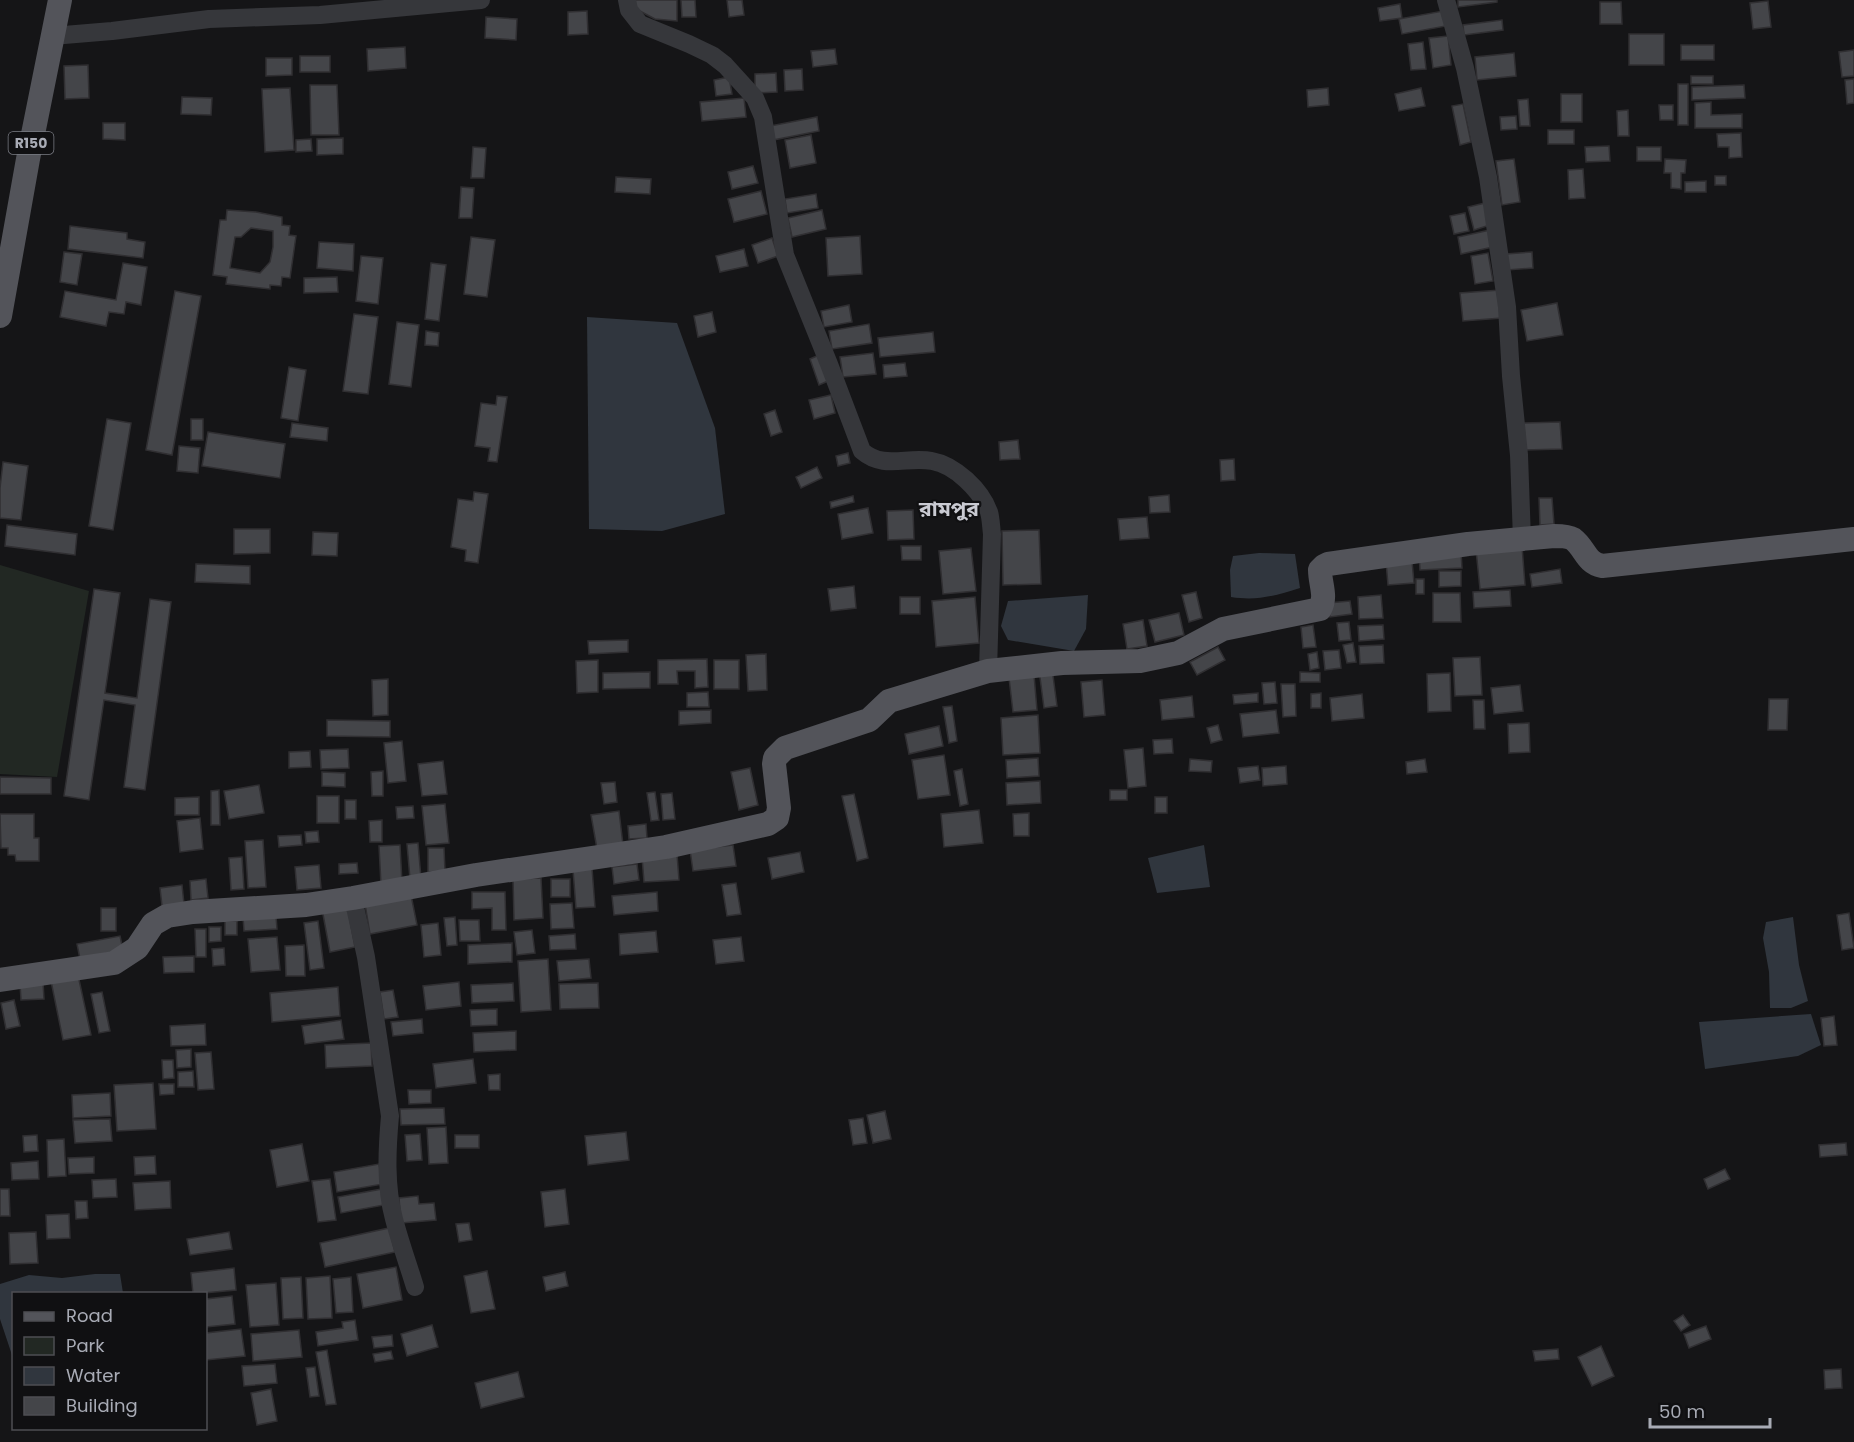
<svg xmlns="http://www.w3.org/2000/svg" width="1854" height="1442" viewBox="0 0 1854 1442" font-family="Poppins,'Noto Sans Bengali',sans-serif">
<rect width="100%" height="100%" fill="#151517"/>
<polygon fill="#222823" points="0,565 89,591 57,777 0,774"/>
<g fill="#30363e">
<polygon points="587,317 677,323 715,428 725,514 662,531 589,529"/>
<path d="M1259,553L1295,554L1300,588C1275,596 1257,601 1231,597L1230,570L1233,556Z"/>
<polygon points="1088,595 1086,629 1074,651 1008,640 1001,626 1008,601"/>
<polygon points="1204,845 1210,887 1157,893 1148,858"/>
<polygon points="1793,917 1799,965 1808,1001 1791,1008 1770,1008 1769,972 1763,938 1766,922"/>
<polygon points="1811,1014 1821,1045 1798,1056 1705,1069 1699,1022"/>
<polygon points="95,1274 120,1274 123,1293 14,1294 13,1358 0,1319 0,1284 29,1275 62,1278"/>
</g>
<g fill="#444549" stroke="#302f32" stroke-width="1.5" fill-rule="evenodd">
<polygon points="635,0 677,0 677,21 655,19 636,9"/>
<polygon points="681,0 695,0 696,17 682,17"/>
<polygon points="727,0 742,0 744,15 729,17"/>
<polygon points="1458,0 1497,0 1497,2 1458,7"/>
<polygon points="1768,1 1771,27 1753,29 1750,3"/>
<polygon points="1600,2 1621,2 1622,24 1600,24"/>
<polygon points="1400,4 1402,18 1380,21 1378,8"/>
<polygon points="587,11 588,34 568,35 568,12"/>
<polygon points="1443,11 1446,26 1402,34 1399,19"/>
<polygon points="486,17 517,19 516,40 485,38"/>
<polygon points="1502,20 1503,30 1464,35 1463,25"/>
<rect x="1629" y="34" width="35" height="31"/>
<polygon points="1448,36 1451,65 1433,68 1429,38"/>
<polygon points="1423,42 1426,69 1411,70 1408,44"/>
<rect x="1681" y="45" width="33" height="15"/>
<polygon points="405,47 406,68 368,71 367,49"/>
<polygon points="835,49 837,64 813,67 811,51"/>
<polygon points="1854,50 1854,76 1842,77 1839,52"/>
<polygon points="1514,53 1516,76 1477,80 1475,57"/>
<rect x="300" y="56" width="30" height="16"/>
<polygon points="266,58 292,58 292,75 266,76"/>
<polygon points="88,65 89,98 65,99 64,66"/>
<polygon points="802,69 803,90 785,91 784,70"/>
<polygon points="776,73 777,92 755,93 755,74"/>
<rect x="1691" y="76" width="22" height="8"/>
<polygon points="729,77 732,94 716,96 714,80"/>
<polygon points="1854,79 1854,103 1847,104 1845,80"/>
<rect x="1678" y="84" width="10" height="41"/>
<polygon points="310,85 337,85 339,135 311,135"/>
<polygon points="1744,85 1745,98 1692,100 1692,87"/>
<polygon points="290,88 294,150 265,152 262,89"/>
<polygon points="1328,88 1329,105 1308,107 1307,90"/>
<polygon points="1421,88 1425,106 1399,111 1395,94"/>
<rect x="1561" y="94" width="21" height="28"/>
<polygon points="182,97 212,98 211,115 181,114"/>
<polygon points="744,98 746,117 702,121 700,102"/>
<polygon points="1528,99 1530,126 1520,126 1518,100"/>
<polygon points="1711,102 1711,115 1742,114 1742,128 1695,128 1695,103"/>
<polygon points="1463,104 1471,142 1460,145 1452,106"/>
<polygon points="1659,105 1673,105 1673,120 1660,120"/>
<polygon points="1628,110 1629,136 1618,136 1617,111"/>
<polygon points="1516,116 1517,129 1501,130 1500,117"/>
<polygon points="817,117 819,131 773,140 770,126"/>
<polygon points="103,123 125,123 125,140 103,139"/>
<rect x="1548" y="130" width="26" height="14"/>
<polygon points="1741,133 1742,157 1729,158 1729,147 1718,147 1717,134"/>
<polygon points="811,135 816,163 790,168 785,140"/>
<polygon points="343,138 343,154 317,155 317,139"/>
<polygon points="311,139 312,151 296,152 296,140"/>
<polygon points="1609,146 1610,161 1586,162 1585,147"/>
<polygon points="473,147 486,148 484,178 471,178"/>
<rect x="1637" y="147" width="24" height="14"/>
<polygon points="1514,159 1520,202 1502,205 1496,161"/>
<polygon points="1665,159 1686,160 1685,173 1681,173 1681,189 1671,188 1671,173 1664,173"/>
<polygon points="753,166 758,183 732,189 728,172"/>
<polygon points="1583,169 1585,198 1569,199 1568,170"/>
<rect x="1715" y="176" width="11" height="9"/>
<polygon points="616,177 651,179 650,194 615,192"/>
<polygon points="1706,181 1706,192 1685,192 1685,182"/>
<polygon points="461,187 474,188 472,218 459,218"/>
<polygon points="761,191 767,214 734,222 728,199"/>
<polygon points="816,194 818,208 787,213 785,199"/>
<polygon points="1485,203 1490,225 1474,230 1468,207"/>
<path d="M227,210L256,212L282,217V225L290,226L289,235L296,236L290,278L282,277L281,286L270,285V289L226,284L227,277L213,275L220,220H226ZM251,228L273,231V247L270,262L260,273L230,268L235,237H241Z"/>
<polygon points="822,210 826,229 792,237 788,218"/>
<polygon points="1465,213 1469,231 1454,234 1450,216"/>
<polygon points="70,226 127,233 127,239 145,242 143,258 68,249"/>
<polygon points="1490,230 1493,247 1461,254 1458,237"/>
<polygon points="860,236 862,274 828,276 826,238"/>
<polygon points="471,237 495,240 487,297 464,294"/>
<polygon points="772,238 778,256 758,263 752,245"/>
<polygon points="319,242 354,244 353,271 317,268"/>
<polygon points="744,249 748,266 720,272 716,256"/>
<polygon points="64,252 82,254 77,285 60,282"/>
<polygon points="1532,252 1533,268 1507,270 1506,254"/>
<polygon points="1488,253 1493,281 1475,284 1471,256"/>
<polygon points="361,256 383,258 378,304 356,301"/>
<polygon points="123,263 147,267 141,305 126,302 124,314 109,312 106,326 60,317 65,291 116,300"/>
<polygon points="431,263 446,265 439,321 425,319"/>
<polygon points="337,277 338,292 304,293 304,278"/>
<polygon points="1500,290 1502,318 1463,321 1460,293"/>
<polygon points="175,291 201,296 172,455 146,450"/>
<polygon points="1557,303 1563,335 1527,341 1521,310"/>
<polygon points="849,305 852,322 824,327 821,311"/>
<polygon points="712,312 716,332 698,337 694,316"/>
<polygon points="354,314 378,317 368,394 343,391"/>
<polygon points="397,322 419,325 411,387 389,384"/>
<polygon points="869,324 872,343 832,349 829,331"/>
<polygon points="426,331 439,333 438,346 425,345"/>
<polygon points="933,332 935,352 880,357 878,338"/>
<polygon points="873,353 876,374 843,377 840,357"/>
<polygon points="819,355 828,381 819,385 810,359"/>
<polygon points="905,363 907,376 884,378 883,365"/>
<polygon points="289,367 306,370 298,421 281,418"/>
<polygon points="831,395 835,413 814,419 809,400"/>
<polygon points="497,396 507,397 497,462 488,461 490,448 475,446 481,403 496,405"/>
<polygon points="775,410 782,432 771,436 764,414"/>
<polygon points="107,419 131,423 113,530 89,526"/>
<rect x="191" y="419" width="12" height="21"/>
<polygon points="1560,422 1562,449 1525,450 1524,423"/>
<polygon points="292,423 328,428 327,441 290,437"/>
<polygon points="208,432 285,444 280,478 202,466"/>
<polygon points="1018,440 1020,459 1000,460 999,442"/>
<polygon points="179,446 200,448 198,473 177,471"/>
<polygon points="848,453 850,463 838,466 836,456"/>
<polygon points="1234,459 1235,480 1221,481 1220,460"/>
<polygon points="3,462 28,466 21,520 0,518 0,488"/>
<polygon points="817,467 822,478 801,488 796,477"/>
<polygon points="474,492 488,494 478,563 465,561 466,550 451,547 458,499 473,501"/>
<polygon points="1169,495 1170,512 1150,513 1149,497"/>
<polygon points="853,496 854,502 831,508 830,502"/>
<polygon points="1539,498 1552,498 1554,524 1540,525"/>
<polygon points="868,508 873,533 842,539 838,514"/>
<polygon points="913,510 914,539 888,540 887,511"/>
<polygon points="1147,517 1149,538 1120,540 1118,519"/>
<polygon points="7,525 77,534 75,555 5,546"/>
<polygon points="234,529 270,529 270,553 234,554"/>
<polygon points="1039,530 1041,584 1003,585 1002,531"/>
<polygon points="313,532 338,533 337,556 312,555"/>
<polygon points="901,546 921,546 921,560 902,560"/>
<polygon points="1522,546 1525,585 1480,589 1476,550"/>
<polygon points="971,548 976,591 943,594 939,551"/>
<polygon points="1461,552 1462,568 1420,570 1419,554"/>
<polygon points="1412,561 1414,583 1388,585 1386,562"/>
<polygon points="196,564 250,566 250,584 195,582"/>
<polygon points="1560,569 1562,583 1532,587 1530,574"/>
<polygon points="1439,571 1461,571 1461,586 1439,587"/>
<rect x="1416" y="579" width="8" height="15"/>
<polygon points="854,586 856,608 831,611 828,589"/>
<polygon points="94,589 120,593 105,693 137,698 150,599 171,602 145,790 124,787 135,705 104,700 89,800 64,796"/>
<polygon points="1510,590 1511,606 1474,608 1473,592"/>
<polygon points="1196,592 1202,618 1189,622 1182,595"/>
<polygon points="1433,593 1460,593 1461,622 1433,622"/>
<polygon points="1381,595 1383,618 1359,619 1358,597"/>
<rect x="900" y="597" width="20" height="17"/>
<polygon points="975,597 979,643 936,647 932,601"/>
<polygon points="1350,601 1352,614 1330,617 1328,603"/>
<polygon points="1179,613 1184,635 1155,642 1149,620"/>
<polygon points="1143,620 1147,646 1127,649 1123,624"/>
<polygon points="1349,622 1351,640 1339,641 1337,623"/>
<polygon points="1313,625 1316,647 1303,648 1301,627"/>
<polygon points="1383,625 1384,639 1359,641 1358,626"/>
<polygon points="628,640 628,652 589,654 588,641"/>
<polygon points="1353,643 1356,662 1347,663 1343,645"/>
<polygon points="1383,645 1384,663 1360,664 1359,646"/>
<polygon points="1218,647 1225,660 1197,675 1190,662"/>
<polygon points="1339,650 1341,668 1325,670 1323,651"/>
<polygon points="1317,652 1319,668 1310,670 1308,654"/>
<polygon points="766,654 767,690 748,691 746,655"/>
<polygon points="1480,657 1482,695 1455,696 1453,658"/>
<polygon points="707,659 708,687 695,688 695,671 677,671 678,684 658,684 658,660"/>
<polygon points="598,660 598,692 577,693 576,661"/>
<rect x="714" y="660" width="25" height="29"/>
<polygon points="1052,668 1057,706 1044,708 1039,670"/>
<polygon points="650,672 650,688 603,689 603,673"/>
<polygon points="1300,672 1320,673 1320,682 1300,682"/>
<polygon points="1450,673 1451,711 1428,712 1427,674"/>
<polygon points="1034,675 1037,710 1013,712 1009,678"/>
<polygon points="388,679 388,715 373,716 372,680"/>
<polygon points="1102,680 1105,715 1084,717 1081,682"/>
<polygon points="1275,682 1277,703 1264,704 1262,683"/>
<polygon points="1281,684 1295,684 1296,716 1283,717"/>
<polygon points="1520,685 1523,711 1494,714 1491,688"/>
<polygon points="708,692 709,707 687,707 687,693"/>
<polygon points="1258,693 1258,702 1234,704 1233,695"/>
<polygon points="1321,693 1321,708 1311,708 1311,694"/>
<polygon points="1362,694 1364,718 1332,721 1330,698"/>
<polygon points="1192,696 1194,717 1162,720 1160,700"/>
<polygon points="1769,699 1788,699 1787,730 1768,730"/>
<polygon points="1473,700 1484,700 1485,729 1474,729"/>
<polygon points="952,706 957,741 949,743 943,707"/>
<polygon points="711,710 711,723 679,725 679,711"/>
<polygon points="1276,710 1279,733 1243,737 1240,714"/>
<polygon points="1038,715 1040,753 1003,755 1001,718"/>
<polygon points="327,720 390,721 390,737 327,736"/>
<polygon points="1529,723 1530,752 1509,753 1508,724"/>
<polygon points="1218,725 1222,740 1211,743 1207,728"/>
<polygon points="939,726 943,746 909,754 905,734"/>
<polygon points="1172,739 1173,753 1154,754 1153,740"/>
<polygon points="402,741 406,781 388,783 384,743"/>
<polygon points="1143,748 1146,786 1128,788 1124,750"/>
<polygon points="348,749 349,768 321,769 320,750"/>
<polygon points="310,751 311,767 289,768 289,752"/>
<polygon points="944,755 950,795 918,799 912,760"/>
<polygon points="1038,758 1039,776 1007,778 1006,760"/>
<polygon points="1190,759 1212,761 1211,772 1189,771"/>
<polygon points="1425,759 1427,772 1407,774 1406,762"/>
<polygon points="443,761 447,794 422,796 418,764"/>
<polygon points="1258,766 1260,780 1240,783 1238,768"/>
<polygon points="1286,766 1287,784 1263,786 1262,768"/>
<polygon points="750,768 758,805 739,810 731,772"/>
<polygon points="962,769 968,804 960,806 954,771"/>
<polygon points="383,771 383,796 372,796 371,772"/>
<polygon points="322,772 345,773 345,787 322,786"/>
<polygon points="0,777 51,778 51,794 0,794"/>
<polygon points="1040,781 1041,803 1007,805 1006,783"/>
<polygon points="615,782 617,802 604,804 601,783"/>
<polygon points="259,785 264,813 229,819 224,791"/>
<polygon points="219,790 220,825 211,825 211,791"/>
<rect x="1110" y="790" width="17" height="10"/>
<polygon points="655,792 659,820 651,821 647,793"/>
<polygon points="672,793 675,819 663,820 661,794"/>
<polygon points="854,794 868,858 857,861 842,796"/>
<rect x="317" y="796" width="22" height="27"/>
<polygon points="199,797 199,815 175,815 175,798"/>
<rect x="1155" y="797" width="12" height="16"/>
<rect x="345" y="800" width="11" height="19"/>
<polygon points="445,804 449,843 426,845 422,806"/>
<polygon points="413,806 414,818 397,819 396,807"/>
<polygon points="979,810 983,843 944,847 941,814"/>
<polygon points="619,811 623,845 597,849 591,815"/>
<polygon points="1029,813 1029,836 1014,836 1013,814"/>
<polygon points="0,814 34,814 34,838 39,838 39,861 16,861 15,855 8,855 8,848 1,848"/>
<polygon points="200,818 203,849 180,852 177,821"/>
<polygon points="382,820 382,842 370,842 369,821"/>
<polygon points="646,824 647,838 629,839 628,826"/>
<polygon points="318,831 319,842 306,843 305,832"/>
<polygon points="301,835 302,845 279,847 278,836"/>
<polygon points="263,840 266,887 248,888 245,841"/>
<polygon points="418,843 421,878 410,879 407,844"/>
<polygon points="400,845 402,883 381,885 379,846"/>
<polygon points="733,845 736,866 693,871 690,850"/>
<polygon points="428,848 444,848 445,871 428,872"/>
<polygon points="800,852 804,872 772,879 768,858"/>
<polygon points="677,854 679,880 644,882 642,857"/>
<polygon points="242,857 244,889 231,890 229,858"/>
<polygon points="357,863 358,873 339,874 339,864"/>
<polygon points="637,864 639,880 614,884 612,867"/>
<polygon points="319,865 321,888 297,890 295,867"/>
<polygon points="592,868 595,907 576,908 573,870"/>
<polygon points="541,878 543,918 514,920 513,879"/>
<polygon points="206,879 208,898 191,900 190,881"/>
<rect x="551" y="879" width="19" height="18"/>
<polygon points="736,883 741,914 727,916 722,885"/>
<polygon points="182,885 184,904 162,906 160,888"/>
<polygon points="472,892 505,892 506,930 492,930 492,908 472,909"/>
<polygon points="657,892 658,911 614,915 612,896"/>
<polygon points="411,895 417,925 370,934 365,904"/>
<polygon points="572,903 574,928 551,929 550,904"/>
<polygon points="347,904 355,947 330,952 322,909"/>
<rect x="101" y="908" width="15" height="23"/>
<polygon points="1849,913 1854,948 1842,950 1837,915"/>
<polygon points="276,916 277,929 244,931 243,917"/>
<polygon points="455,917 457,945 447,946 444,918"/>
<polygon points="459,920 479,920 480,941 460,941"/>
<rect x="225" y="921" width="12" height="14"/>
<polygon points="318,921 324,968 310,970 304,923"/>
<polygon points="438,923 441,955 424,957 421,925"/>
<polygon points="209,927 221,927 221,941 209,942"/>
<polygon points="195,929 206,929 206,957 196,957"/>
<polygon points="532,930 535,953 517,955 514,932"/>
<polygon points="656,931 658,952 620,955 619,934"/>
<polygon points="575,934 576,949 550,950 549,936"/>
<polygon points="120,936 123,950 80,959 77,944"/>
<polygon points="277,937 280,970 251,972 248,939"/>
<polygon points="741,937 744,961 716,964 713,940"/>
<polygon points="512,943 512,962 468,964 468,945"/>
<polygon points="304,945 305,976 286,976 285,946"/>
<polygon points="224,948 225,965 213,966 212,949"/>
<polygon points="194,956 194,972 164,973 163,957"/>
<polygon points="548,959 551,1010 521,1012 518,961"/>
<polygon points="589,959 591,978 559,981 557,961"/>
<polygon points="78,975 91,1035 63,1040 51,981"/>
<polygon points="43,982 44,999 21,1000 20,984"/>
<polygon points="459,982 461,1006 426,1010 423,986"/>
<polygon points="513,983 514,1001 472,1003 471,985"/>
<polygon points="598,983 599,1008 560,1009 559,984"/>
<polygon points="338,987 340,1016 272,1022 270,993"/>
<polygon points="393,990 398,1017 384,1019 380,992"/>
<polygon points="102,992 110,1031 99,1033 91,994"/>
<polygon points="14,1000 20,1026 6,1029 1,1003"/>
<polygon points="497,1009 497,1025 471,1026 470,1010"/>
<polygon points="1834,1016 1837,1045 1824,1046 1821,1018"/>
<polygon points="422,1019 423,1033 393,1036 391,1022"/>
<polygon points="341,1020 344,1039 305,1044 302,1026"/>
<polygon points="205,1024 206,1045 171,1046 170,1026"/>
<polygon points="516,1031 516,1050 474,1052 473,1033"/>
<polygon points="371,1043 372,1066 326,1068 325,1045"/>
<polygon points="191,1049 191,1067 177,1068 176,1050"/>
<polygon points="211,1052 214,1089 198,1090 195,1053"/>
<polygon points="473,1059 476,1083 436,1088 433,1064"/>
<polygon points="162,1060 173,1060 174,1078 163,1079"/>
<polygon points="193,1071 194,1087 178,1087 178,1072"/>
<polygon points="500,1074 500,1090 489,1090 488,1075"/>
<polygon points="153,1083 156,1129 117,1131 114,1085"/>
<polygon points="159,1084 174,1084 174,1094 160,1095"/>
<polygon points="408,1090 431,1090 431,1103 409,1104"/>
<polygon points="110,1093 111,1116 73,1118 72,1095"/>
<polygon points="444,1108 445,1124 401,1125 400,1109"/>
<polygon points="885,1111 891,1139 873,1143 867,1115"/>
<polygon points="863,1118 867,1143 853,1145 849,1120"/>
<polygon points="110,1119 112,1141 75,1143 73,1120"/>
<polygon points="446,1127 448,1163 429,1164 427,1128"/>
<polygon points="626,1132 629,1160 588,1165 585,1136"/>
<polygon points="420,1134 422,1160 407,1161 405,1135"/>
<polygon points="37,1135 38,1151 24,1152 23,1136"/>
<rect x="455" y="1135" width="24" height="13"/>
<polygon points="64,1139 66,1176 48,1177 47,1140"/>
<polygon points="1846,1143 1847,1155 1820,1157 1819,1145"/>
<polygon points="302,1144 309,1181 277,1187 270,1150"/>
<polygon points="155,1156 156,1174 135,1175 134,1157"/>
<polygon points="94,1157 94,1173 69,1174 68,1158"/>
<polygon points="38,1161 39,1179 12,1180 11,1163"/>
<polygon points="379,1164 383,1184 337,1192 334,1172"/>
<polygon points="1725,1169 1730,1179 1708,1189 1704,1179"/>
<polygon points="116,1179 117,1197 93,1198 92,1180"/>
<polygon points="330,1179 336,1220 318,1222 312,1181"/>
<polygon points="170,1181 171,1208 135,1210 133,1183"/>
<polygon points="0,1189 9,1189 10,1216 0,1216"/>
<polygon points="382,1189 384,1205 341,1213 338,1197"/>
<polygon points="565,1189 569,1224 545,1227 541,1192"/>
<polygon points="418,1196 419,1204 434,1203 436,1220 401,1223 399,1198"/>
<polygon points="75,1201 87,1201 88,1218 76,1219"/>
<polygon points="69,1214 70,1238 47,1239 46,1215"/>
<polygon points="469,1223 472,1240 459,1242 456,1224"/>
<polygon points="389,1228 395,1252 325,1267 320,1243"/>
<polygon points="36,1232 38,1263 10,1264 9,1233"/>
<polygon points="229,1232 232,1249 190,1255 187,1239"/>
<polygon points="396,1267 402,1300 363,1308 357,1274"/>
<polygon points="234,1268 236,1290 193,1294 191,1273"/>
<polygon points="487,1271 495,1309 471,1313 464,1276"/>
<polygon points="565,1272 568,1286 546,1291 543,1277"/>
<polygon points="330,1276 332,1318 308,1319 306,1278"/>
<polygon points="301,1277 303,1318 283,1319 281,1278"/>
<polygon points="351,1277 353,1312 336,1313 333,1279"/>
<polygon points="276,1283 279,1325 250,1327 246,1285"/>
<polygon points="232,1296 235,1324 206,1327 206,1299"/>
<polygon points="1683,1315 1690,1325 1681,1331 1674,1321"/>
<polygon points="355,1320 358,1340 318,1346 316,1332 343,1328 342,1322"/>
<polygon points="432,1325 438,1347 407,1356 401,1334"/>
<polygon points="1706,1326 1711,1339 1689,1348 1684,1334"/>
<polygon points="241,1329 245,1356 206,1360 206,1333"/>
<polygon points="299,1330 302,1357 253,1361 251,1334"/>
<polygon points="392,1335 393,1346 374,1348 372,1337"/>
<polygon points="1601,1346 1614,1376 1592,1386 1578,1357"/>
<polygon points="1558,1349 1559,1359 1535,1361 1533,1351"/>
<polygon points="327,1350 336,1404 326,1405 316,1352"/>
<polygon points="391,1351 393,1359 375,1362 373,1354"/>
<polygon points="275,1364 277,1383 244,1386 242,1366"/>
<polygon points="315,1367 319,1396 310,1397 306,1368"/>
<polygon points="1841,1369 1842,1388 1825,1389 1824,1370"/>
<polygon points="518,1372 524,1397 481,1408 475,1383"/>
<polygon points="271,1389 277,1421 257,1425 251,1393"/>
</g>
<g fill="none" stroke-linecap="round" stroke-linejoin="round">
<g stroke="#36373b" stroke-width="18">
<path d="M627,0L629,10L640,24L689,44L712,55L725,65L755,98L763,117L785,255L829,364L862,451C884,470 907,456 932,461C955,465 981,490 989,512C991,519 991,527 992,534L988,671"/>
<polyline points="1446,0 1465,68 1488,177 1507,307 1511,376 1519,455 1522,540"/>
<polyline points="52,36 112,31 209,19 320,15 481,0"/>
<path d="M353,898L366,957L390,1116C387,1149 385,1186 394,1219C400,1242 408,1264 415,1287"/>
</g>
<g stroke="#53545a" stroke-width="24">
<polyline points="0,316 28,159 60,0"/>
<path d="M0,980L114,963L137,948L153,924L167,916L193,912L306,905L353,898L476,875L666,847L768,824L777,818L779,808L774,764L775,758L785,748L869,720L889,701L988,671L1062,663L1140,661L1178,653L1223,629L1320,609C1327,596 1320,584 1320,570L1324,566L1328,564L1468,544L1554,536C1560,536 1568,536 1573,539C1585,548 1586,563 1602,566L1854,539"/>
</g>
</g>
<g text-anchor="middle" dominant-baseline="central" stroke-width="4.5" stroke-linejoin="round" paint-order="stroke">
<rect fill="#101012" stroke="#7a7c84" stroke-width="1.5" x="8.5" y="132" width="45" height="22" rx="4.5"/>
<g font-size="14" font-weight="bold" fill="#a8abb5">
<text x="31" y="143">R150</text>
</g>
<g font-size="21" font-weight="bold" fill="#c9cad2" stroke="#101012">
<text x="949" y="508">রামপুর</text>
</g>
</g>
<rect x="12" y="1292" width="195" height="138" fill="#101012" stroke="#4d4e53" stroke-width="1.5"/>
<rect x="24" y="1312" width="30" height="9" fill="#53545a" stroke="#4d4e53" stroke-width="1.5"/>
<text x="66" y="1322" font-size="18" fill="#a8abb5">Road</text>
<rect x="24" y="1337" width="30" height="18" fill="#222823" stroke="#4d4e53" stroke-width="1.5"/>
<text x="66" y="1352" font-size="18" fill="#a8abb5">Park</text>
<rect x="24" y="1367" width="30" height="18" fill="#30363e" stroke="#4d4e53" stroke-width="1.5"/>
<text x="66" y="1382" font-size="18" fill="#a8abb5">Water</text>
<rect x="24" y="1397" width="30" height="18" fill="#444549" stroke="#4d4e53" stroke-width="1.5"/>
<text x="66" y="1412" font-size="18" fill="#a8abb5">Building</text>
<path d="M1650 1418v9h120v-9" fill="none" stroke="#a8abb5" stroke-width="3"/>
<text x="1659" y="1418" font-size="18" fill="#a8abb5" stroke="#101012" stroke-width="4.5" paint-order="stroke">50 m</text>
</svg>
